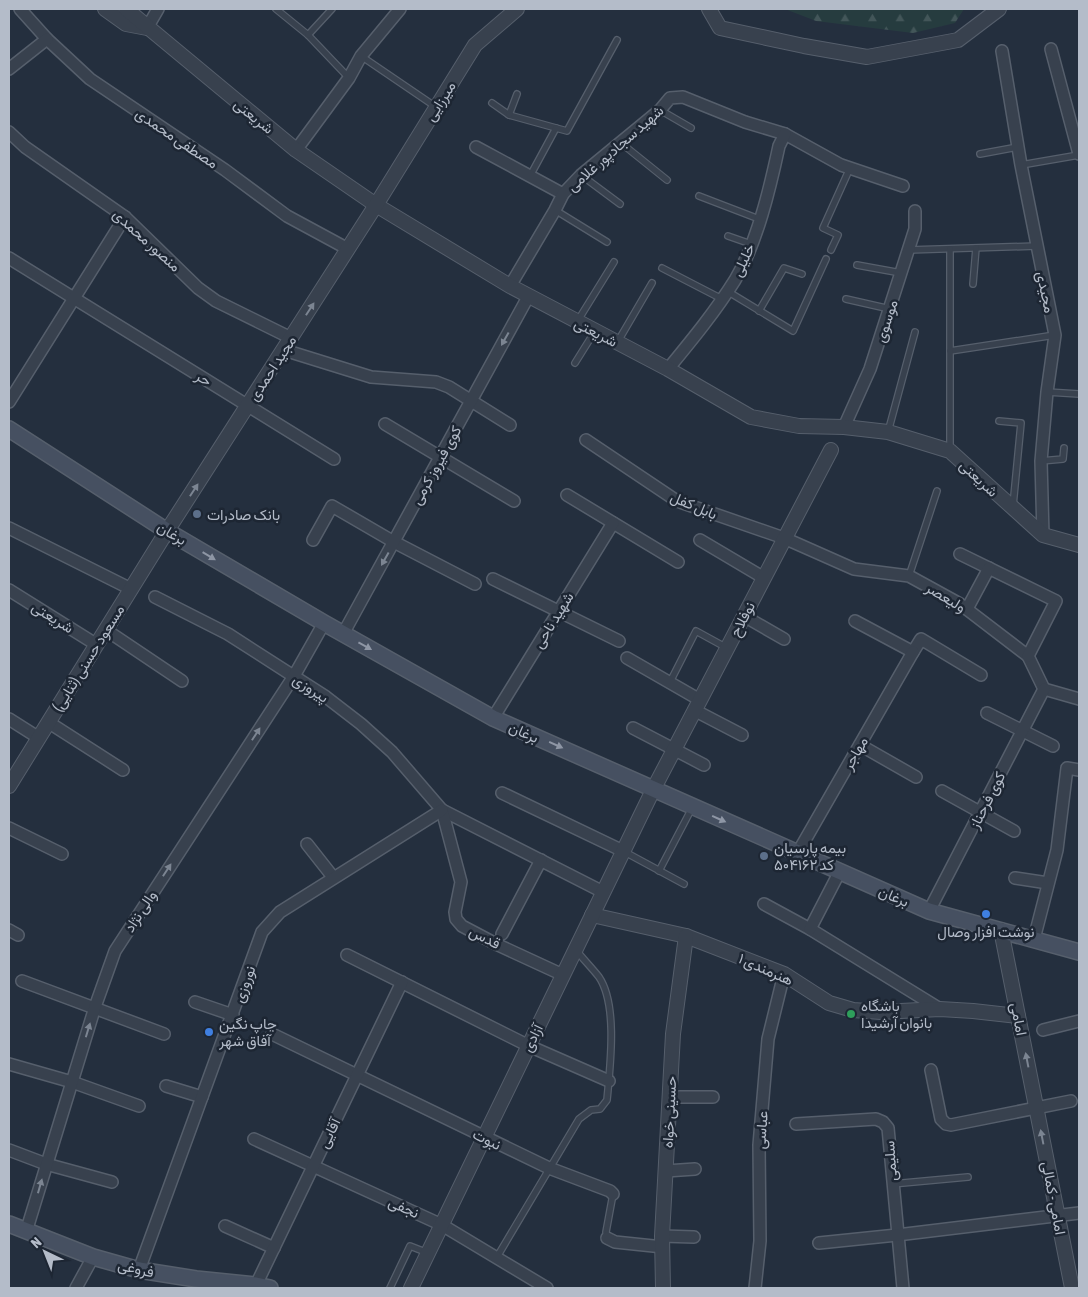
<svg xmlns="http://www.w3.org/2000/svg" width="1088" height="1297" viewBox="0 0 1088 1297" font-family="'Asap Condensed',Vazirmatn,sans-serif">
<defs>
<pattern id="forest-firs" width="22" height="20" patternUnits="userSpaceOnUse" patternTransform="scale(1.25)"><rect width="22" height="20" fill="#263c3f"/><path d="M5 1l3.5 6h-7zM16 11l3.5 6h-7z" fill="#435659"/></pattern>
</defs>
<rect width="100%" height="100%" fill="#242f3e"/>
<polygon fill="url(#forest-firs)" points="785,9 964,9 955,23 913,33 816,21"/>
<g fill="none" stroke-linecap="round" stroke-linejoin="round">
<defs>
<g id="service">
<polyline points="276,9 308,35 349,78"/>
<polyline points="308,35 332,9"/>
<polyline points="361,56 436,107"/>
<polyline points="492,103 509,115 556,128"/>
<polyline points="660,110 691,128"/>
<polyline points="509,115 517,94"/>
<polyline points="621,143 667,180"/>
<polyline points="980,154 1018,147"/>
<polyline points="1021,165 1079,155"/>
<polyline points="581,175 620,204"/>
<polyline points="530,176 556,128 567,131 617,40"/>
<polyline points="699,196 759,219"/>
<polyline points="555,210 607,242"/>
<polyline points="728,236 751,244"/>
<polyline points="831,250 838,235 823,228 850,168"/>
<polyline points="908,250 1037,246"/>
<polyline points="857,265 901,273"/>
<polyline points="662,268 722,299"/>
<polyline points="973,284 976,248"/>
<polyline points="727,291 793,331 826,259"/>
<polyline points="846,299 890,309"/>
<polyline points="759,311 784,268 802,274"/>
<polyline points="577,322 614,262"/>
<polyline points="617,343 652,283"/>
<polyline points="950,351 1055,335"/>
<polyline points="575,363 595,331"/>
<polyline points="1047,392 1079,394"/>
<polyline points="999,421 1021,423 1013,506"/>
<polyline points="888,432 915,332"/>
<polyline points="950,451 950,249"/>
<polyline points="1041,461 1063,459 1064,448"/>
<polyline points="909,576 937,491"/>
<polyline points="670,682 696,631 727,648"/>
<polyline points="623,851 684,884"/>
<polyline points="659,871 692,808"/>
<polyline points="892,1184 968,1177"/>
<polyline points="607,1238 606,1232 613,1194"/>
<path d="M497,1257L579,1119L591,1110L600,1109L607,1100C610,1067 618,1005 599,977C592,968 583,959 576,950"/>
<polyline points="390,1288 410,1246 428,1253"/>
</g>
<g id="minor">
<polyline points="20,9 47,39 90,79 225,170 287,216 348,249"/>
<polyline points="147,28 158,9"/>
<polyline points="1051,49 1079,154"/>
<polyline points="1002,51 1021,165 1055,335 1047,392 1041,461 1043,535"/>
<polyline points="9,69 47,39"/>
<polyline points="9,132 25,147 125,217 198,288 216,301 291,338"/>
<polyline points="476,147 563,194"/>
<polyline points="296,150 349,78 361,56 400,9"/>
<polyline points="9,258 334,459"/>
<polyline points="510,286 555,210 563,194 581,175 660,110 670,98 683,97 745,122 785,134 841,165 903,186"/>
<polyline points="284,350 371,377 436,382 449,387 510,425"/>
<path d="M668,369C691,341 715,312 735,280C757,243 770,188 779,146L785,134"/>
<polyline points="9,402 125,217"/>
<polyline points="385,424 514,501"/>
<polyline points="844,427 870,369 915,229 915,211"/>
<polyline points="586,440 677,501 784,538 854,569 909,576 960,604 1028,656 1044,689 1079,699"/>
<polyline points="567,495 678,562"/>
<polyline points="9,528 131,589"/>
<polyline points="313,540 332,506 394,542 475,584"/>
<polyline points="700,540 764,578"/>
<polyline points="960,554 1056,601 1028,656"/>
<polyline points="493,579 619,641"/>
<polyline points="9,590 97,645"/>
<polyline points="155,597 228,634 326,697 361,724 392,752 442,810 603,892"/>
<polyline points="967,609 989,568"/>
<polyline points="744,616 784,639"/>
<polyline points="855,621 913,652 921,639 981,675"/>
<polyline points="106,630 182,681"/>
<polyline points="343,634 528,297"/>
<polyline points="627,658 700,700"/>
<polyline points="694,710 742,735"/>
<polyline points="987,713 1053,746"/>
<polyline points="493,718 613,523"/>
<polyline points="9,719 39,738"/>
<polyline points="48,722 123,770"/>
<polyline points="633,728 704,765"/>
<polyline points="860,745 916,777"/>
<polyline points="942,791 1014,831"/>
<polyline points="502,793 623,851"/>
<polyline points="442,810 461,882 455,912 456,919 462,926 498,945 563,975"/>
<polyline points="9,828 62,854"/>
<polyline points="307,844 333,877"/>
<polyline points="797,854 913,652"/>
<polyline points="1015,878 1048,883"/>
<polyline points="764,904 810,929 940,1009"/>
<polyline points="929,911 1044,689"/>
<polyline points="810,929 839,873"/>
<polyline points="9,930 18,935"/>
<polyline points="502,934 541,860"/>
<polyline points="1034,939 1057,850 1067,768 1079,770"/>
<polyline points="347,955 529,1046 609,1081"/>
<polyline points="22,981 164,1034"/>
<polyline points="195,1002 233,1015"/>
<polyline points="1043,1030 1079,1021"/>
<polyline points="272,1034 549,1168 610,1191 613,1194"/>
<polyline points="9,1064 72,1082 139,1106"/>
<polyline points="931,1070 941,1119 946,1124 951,1125 1071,1101"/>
<polyline points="166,1086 202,1097"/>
<polyline points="670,1097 713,1097"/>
<polyline points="796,1124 876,1119 883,1122 888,1128 903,1288"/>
<polyline points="254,1139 442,1225 547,1288"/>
<polyline points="9,1150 46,1164 112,1182"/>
<polyline points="666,1171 695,1169"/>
<polyline points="225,1226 274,1248"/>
<polyline points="26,1232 95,1007 115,951 294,676 324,623"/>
<polyline points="662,1236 694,1237"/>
<polyline points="607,1238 615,1242 663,1247"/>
<polyline points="819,1243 897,1235 1079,1213"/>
<polyline points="139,1270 262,932 280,912 442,810"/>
<polyline points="256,1285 402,982"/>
<polyline points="76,1288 93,1257"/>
<polyline points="755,1288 760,1241 759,1145 768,1039 784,974"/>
</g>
<g id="tertiary">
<polyline points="105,9 126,24 147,28"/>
<polyline points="126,9 296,150 376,205 510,286 668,369 751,417 799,426 844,427 888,432 950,451 1043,535 1079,545"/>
<polyline points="709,9 720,28 804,46 867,57 958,40 999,9"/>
<polyline points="9,786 167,531 376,205 475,45 517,9"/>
<polyline points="592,915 686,936 784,974 829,1003 853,1010 881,1012 940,1009 973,1011 1018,1016"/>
<polyline points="1001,930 1072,1288"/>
<polyline points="411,1288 654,788 831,450"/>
<polyline points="663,1288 662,1236 673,1034 686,936"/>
</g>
<g id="secondary">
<polyline points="9,429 167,531 324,623 493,718 929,911 1079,952"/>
<polyline points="9,1224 93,1257 139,1270 196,1279 256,1285 270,1288"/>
</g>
</defs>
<use href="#service" stroke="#565f6c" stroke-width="8"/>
<use href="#minor" stroke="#565f6c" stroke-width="14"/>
<use href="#tertiary" stroke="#565f6c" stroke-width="16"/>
<use href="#secondary" stroke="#565f6c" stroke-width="18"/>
<use href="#service" stroke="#38414e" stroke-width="5.5"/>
<use href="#minor" stroke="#38414e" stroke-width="11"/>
<use href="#tertiary" stroke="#38414e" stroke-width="14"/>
<use href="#secondary" stroke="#465061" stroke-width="15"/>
</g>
<defs><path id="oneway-solid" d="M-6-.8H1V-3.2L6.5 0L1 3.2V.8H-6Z" transform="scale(1.25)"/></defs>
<g fill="#7c8592">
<use href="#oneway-solid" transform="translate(310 309) rotate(-57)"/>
<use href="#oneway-solid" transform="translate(505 339) rotate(119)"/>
<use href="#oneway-solid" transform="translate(194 490) rotate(-57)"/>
<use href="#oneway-solid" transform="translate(385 559) rotate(119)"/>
<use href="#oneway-solid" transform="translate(256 734) rotate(-57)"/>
<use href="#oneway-solid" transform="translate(167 870) rotate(-57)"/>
<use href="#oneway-solid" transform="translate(88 1030) rotate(-73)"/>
<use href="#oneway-solid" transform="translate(1027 1060) rotate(-101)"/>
<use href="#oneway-solid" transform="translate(1042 1137) rotate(-101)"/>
<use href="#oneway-solid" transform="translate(40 1186) rotate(-74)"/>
</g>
<g fill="#8e96a5">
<use href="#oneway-solid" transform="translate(209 556) rotate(31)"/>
<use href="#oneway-solid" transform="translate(365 646) rotate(29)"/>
<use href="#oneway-solid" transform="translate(556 745) rotate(24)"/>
<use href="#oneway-solid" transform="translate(719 819) rotate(24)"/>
</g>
<g fill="#5c6f8a" stroke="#1d2633" stroke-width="2">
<circle cx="197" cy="514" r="5"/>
<circle cx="764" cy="856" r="5"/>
</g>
<g fill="#3f7fe0" stroke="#1d2633" stroke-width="2">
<circle cx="986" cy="914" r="5"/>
<circle cx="209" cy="1032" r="5"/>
</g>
<circle fill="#2e9e5b" stroke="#1d2633" stroke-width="2" cx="851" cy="1014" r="5"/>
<g text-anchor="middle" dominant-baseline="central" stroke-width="5" stroke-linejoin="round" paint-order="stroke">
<g font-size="15" fill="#b4bcc9" stroke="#1d2633">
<text transform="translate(440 101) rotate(-58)">میرزایی</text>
<text transform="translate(254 116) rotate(39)">شریعتی</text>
<text transform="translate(177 138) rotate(34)">مصطفی محمدی</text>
<text transform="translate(615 148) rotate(-41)">شهید سجادپور غلامی</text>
<text transform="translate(147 240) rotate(42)">منصور محمدی</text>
<text transform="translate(743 260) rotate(-65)">خلیلی</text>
<text transform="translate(1046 292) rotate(78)">مجیدی</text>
<text transform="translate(886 321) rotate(-72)">موسوی</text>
<text transform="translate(596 332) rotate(27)">شریعتی</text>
<text transform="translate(272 368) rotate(-57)">مجید احمدی</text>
<text transform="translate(204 378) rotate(32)">حر</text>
<text transform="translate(436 465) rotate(-61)">کوی فیروز کرمی</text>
<text transform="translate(979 478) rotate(43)">شریعتی</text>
<text transform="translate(694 505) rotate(23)">بابل کفل</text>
<text transform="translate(172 533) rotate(31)">برغان</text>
<text transform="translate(946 597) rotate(31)">ولیعصر</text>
<text transform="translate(53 617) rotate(32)">شریعتی</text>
<text transform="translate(742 619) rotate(-62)">نوفلاح</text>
<text transform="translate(553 620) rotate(-58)">شهید ناحی</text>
<text transform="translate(88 658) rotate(-58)">مسعود حسنی (ثنایی)</text>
<text transform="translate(311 688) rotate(33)">پیروزی</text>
<text transform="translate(524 732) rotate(24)">برغان</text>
<text transform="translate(855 753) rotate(-60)">مهاجر</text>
<text transform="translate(987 800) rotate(-63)">کوی فرحناز</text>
<text transform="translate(894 896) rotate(23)">برغان</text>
<text transform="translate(140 911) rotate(-57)">والی نژاد</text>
<text transform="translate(485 937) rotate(27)">قدس</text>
<text transform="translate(766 969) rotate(24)">هنرمندی ۱</text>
<text transform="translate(244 984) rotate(-70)">نوروزی</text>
<text transform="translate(1019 1019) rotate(79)">امامی</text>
<text transform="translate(532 1038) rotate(-64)">آزادی</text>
<text transform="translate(669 1112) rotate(-87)">حسینی خواه</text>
<text transform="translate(761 1130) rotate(-86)">عباسی</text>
<text transform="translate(329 1133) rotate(-64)">آقایی</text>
<text transform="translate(487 1139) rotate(26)">نبوت</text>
<text transform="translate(890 1161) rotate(-94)">سلیمی</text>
<text transform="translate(1054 1198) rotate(79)">امامی - کمالی</text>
<text transform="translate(404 1207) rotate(24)">نجفی</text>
<text transform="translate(136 1268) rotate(13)">فروغی</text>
</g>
<g font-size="15" fill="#b4bcc9" stroke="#1d2633" text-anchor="start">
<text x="207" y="514">بانک صادرات</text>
<text x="774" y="847">بیمه پارسیان<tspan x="774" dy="17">کد ۵۰۴۱۶۲</tspan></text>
<text x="986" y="931" text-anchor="middle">نوشت افزار وصال</text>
<text x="861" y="1005">باشگاه<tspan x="861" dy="17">بانوان آرشیدا</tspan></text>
<text x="219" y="1023">چاپ نگین<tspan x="219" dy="17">آفاق شهر</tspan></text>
</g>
</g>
<rect width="1088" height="1297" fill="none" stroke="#b4bcc9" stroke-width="20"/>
<g transform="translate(45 1252) rotate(317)" stroke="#1d2633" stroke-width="4" paint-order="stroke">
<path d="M0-4L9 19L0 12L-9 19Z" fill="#b4bcc9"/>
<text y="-8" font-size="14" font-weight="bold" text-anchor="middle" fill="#b4bcc9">N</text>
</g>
</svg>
